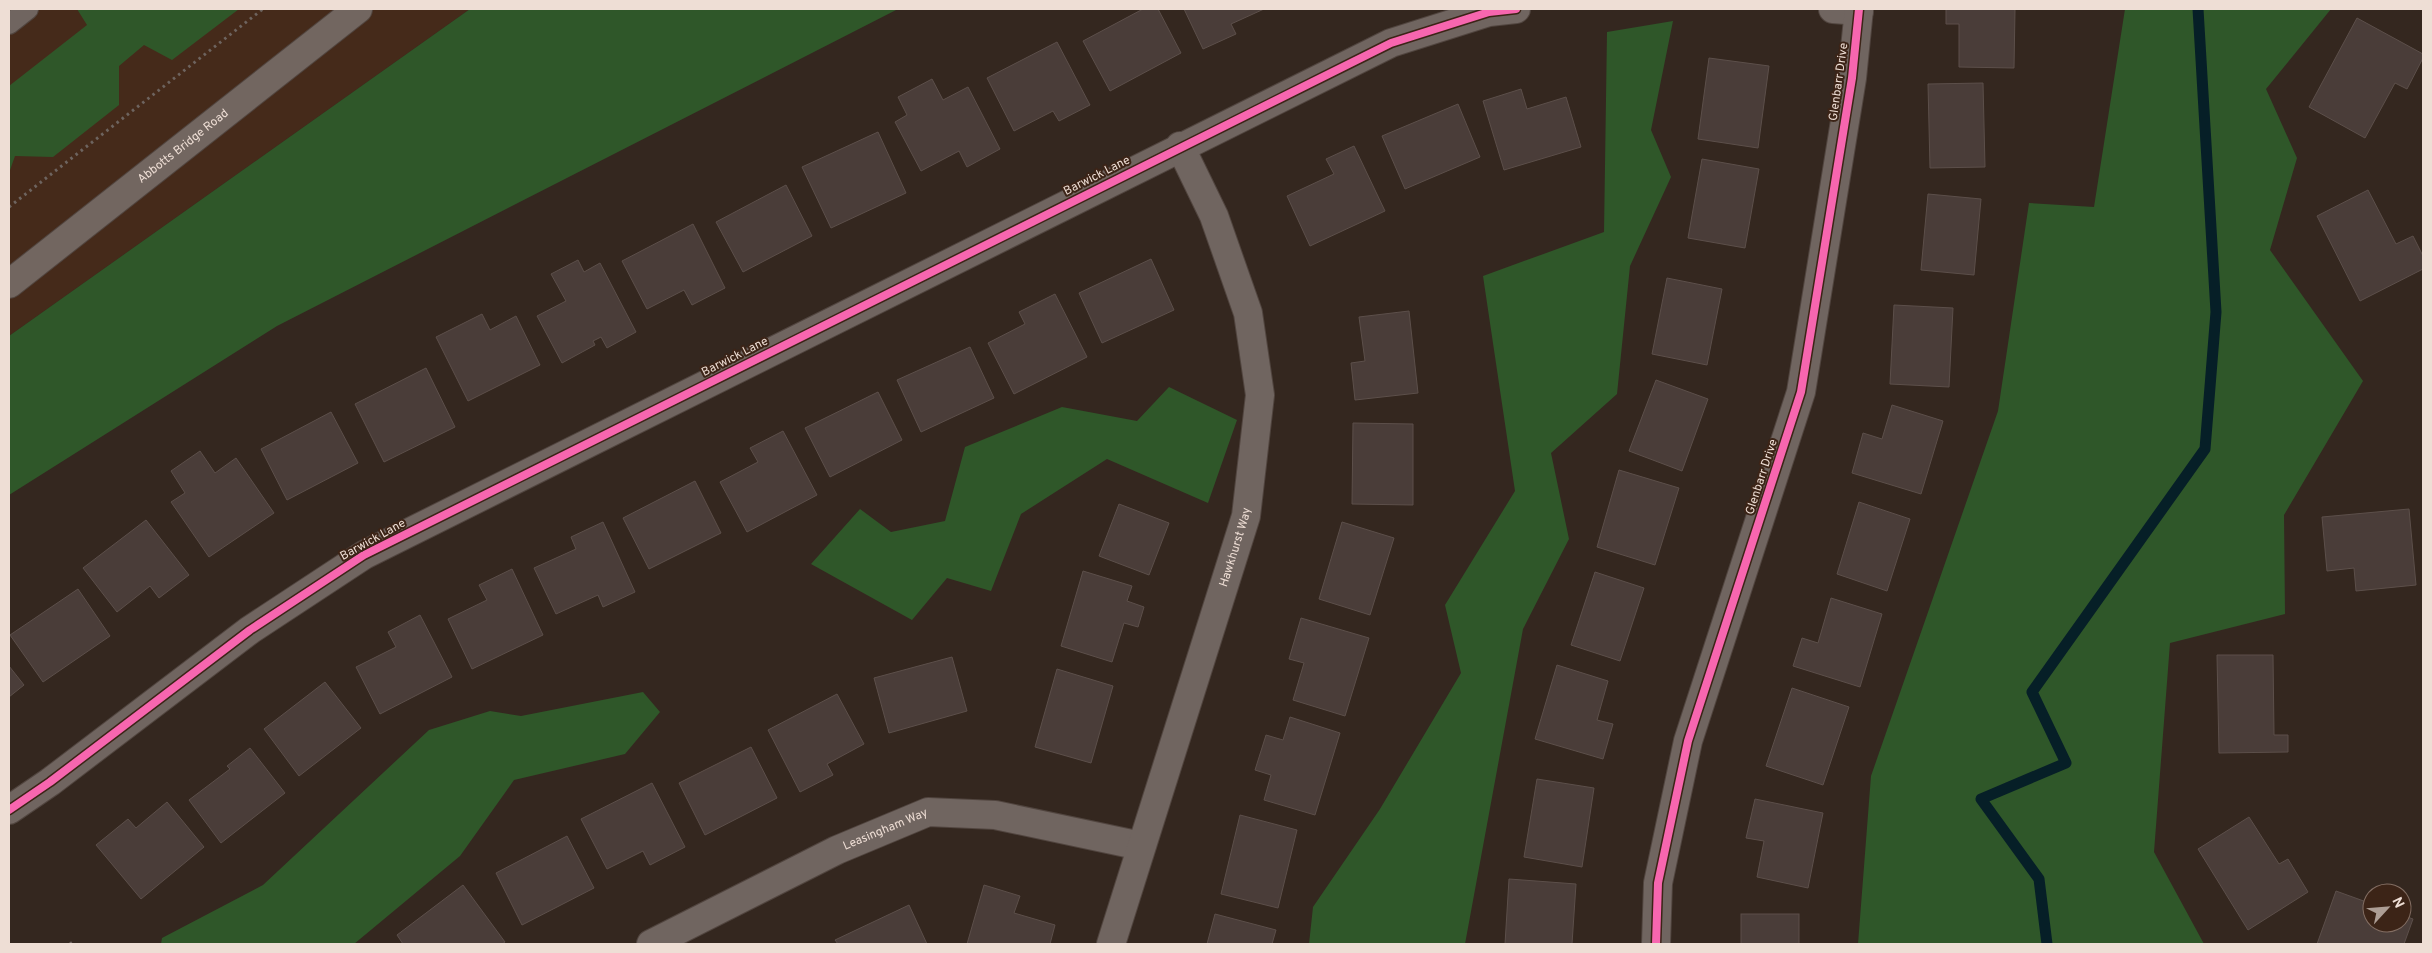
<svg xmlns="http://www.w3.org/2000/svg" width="2432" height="953" viewBox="0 0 2432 953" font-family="Overpass,sans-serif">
<rect width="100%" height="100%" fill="#34271f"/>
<polygon fill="#452a1a" points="9,9 470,9 9,336"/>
<g fill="#2f5729">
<polygon points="77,9 239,9 172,60 144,45 119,66 119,105 53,157 15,156 9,173 9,86 87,25"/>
<polygon points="470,9 898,9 277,326 9,495 9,336"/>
<polygon points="2125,9 2331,9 2266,89 2297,158 2270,250 2363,381 2284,515 2285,614 2170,643 2154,852 2204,944 1858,944 1871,776 1998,411 2029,203 2094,207"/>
<polygon points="1673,21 1651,130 1671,177 1630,266 1617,394 1551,453 1569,539 1523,629 1465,944 1309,944 1313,907 1380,809 1461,673 1445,605 1515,491 1483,276 1604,232 1607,32"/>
<polygon points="1169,387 1237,420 1208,503 1107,459 1021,514 991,591 947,578 912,620 811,564 860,509 891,532 945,521 965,447 1062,407 1137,421"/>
<polygon points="643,692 660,712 625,754 514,780 460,856 354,944 161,944 162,938 263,885 429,730 490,711 521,716"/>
</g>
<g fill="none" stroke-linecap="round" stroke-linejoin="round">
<polyline stroke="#061f27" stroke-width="11" points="2047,944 2039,879 1981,799 2066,763 2032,692 2205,449 2216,312 2198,9"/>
</g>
<g fill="#4a3d39" stroke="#5c4f4a">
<polygon points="1143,9 1158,9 1181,53 1110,91 1083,41"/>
<polygon points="1184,9 1264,9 1231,24 1236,34 1203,49"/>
<polygon points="1946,9 2015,9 2014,68 1959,67 1959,24 1946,24"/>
<polygon points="2357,18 2423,54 2423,58 2407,89 2395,83 2365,138 2309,107"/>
<polygon points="1057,42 1090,105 1059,121 1053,111 1014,131 987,78"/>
<polygon points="1709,58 1769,66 1758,148 1698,139"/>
<polygon points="932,79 943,100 968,87 1000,149 967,167 959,151 921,171 895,122 907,115 898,97"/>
<polygon points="1983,83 1985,167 1930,168 1928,84"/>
<polygon points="1521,89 1527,109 1566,97 1581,147 1504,170 1483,101"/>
<polygon points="1458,104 1480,157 1405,189 1382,136"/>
<polygon points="878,132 906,193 831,228 802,167"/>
<polygon points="1354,146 1385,211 1310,246 1287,196 1334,174 1326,159"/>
<polygon points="1702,159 1759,169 1745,248 1688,238"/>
<polygon points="786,185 812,236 743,272 716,222"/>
<polygon points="2368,190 2396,244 2413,236 2423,256 2423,269 2360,301 2317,216"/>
<polygon points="1928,194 1981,199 1974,275 1921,270"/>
<polygon points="693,224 725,288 692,305 684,290 647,309 622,261"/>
<polygon points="1151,259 1174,310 1102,343 1079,293"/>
<polygon points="578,260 584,272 600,263 636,332 607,348 601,337 593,341 595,345 562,363 537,316 566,301 551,274"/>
<polygon points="1667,278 1722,289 1707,365 1652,354"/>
<polygon points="1055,294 1087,357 1014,394 988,343 1025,324 1019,312"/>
<polygon points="1894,305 1953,308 1949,387 1890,384"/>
<polygon points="1409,311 1418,393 1355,400 1351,363 1365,361 1359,317"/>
<polygon points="482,314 490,330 516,316 540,365 468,401 436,337"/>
<polygon points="970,347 994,398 921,432 897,380"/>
<polygon points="426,368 455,427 384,462 355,404"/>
<polygon points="1656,380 1708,399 1682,471 1629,451"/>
<polygon points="878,392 902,440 830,477 805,428"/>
<polygon points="1892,405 1943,421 1921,494 1852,473 1863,433 1882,439"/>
<polygon points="331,412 358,463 287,500 261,449"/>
<polygon points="1353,423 1413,424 1413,505 1352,504"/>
<polygon points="783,431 817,495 747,532 720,482 758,462 750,448"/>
<polygon points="200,451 215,473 236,458 274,513 209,557 171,502 185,493 171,471"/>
<polygon points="1619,470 1679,488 1655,565 1597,547"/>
<polygon points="695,481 721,533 649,569 623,518"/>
<polygon points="1859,502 1910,519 1887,591 1837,574"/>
<polygon points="1119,504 1169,523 1149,575 1099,556"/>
<polygon points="2409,509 2416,585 2356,591 2354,568 2327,571 2322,517"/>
<polygon points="146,520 189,575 159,598 150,586 117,612 83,568"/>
<polygon points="603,522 635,592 603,607 598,595 556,614 534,568 576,549 571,537"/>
<polygon points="1342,522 1394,538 1370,615 1319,599"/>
<polygon points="512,569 543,635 472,669 448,619 487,600 479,585"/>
<polygon points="1083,571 1132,586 1127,601 1144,607 1138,627 1124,623 1112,662 1061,646"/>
<polygon points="1595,572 1644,588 1620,661 1571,645"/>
<polygon points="78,589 110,636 43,682 10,635"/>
<polygon points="1831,598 1882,614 1860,687 1793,666 1802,638 1818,643"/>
<polygon points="420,615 452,677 380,714 356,667 396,647 388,632"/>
<polygon points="1301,618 1369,638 1345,716 1293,700 1304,663 1289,659"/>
<polygon points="2217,655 2273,655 2274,735 2288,735 2288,752 2219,753"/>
<polygon points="952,657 967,711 889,733 874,678"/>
<polygon points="1557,665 1608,681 1597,720 1613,724 1603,759 1535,739"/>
<polygon points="9,666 24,685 9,697"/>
<polygon points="1057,669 1113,686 1091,763 1035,747"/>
<polygon points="325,682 361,728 299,776 264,729"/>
<polygon points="1792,688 1849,707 1823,785 1766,766"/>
<polygon points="837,694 864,744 827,764 833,775 800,792 768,730"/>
<polygon points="1290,717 1340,733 1315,815 1264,800 1271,775 1255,770 1266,735 1283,740"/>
<polygon points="751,747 777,798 705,835 679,783"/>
<polygon points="250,748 285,793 221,843 189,800 230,769 227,766"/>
<polygon points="1537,779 1594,788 1582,867 1524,857"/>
<polygon points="652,783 685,847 650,865 643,851 607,869 581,819"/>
<polygon points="1755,799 1823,813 1808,888 1757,877 1764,841 1746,838"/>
<polygon points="167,802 204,847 141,899 96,845 128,819 136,828"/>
<polygon points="1240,815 1297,830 1278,908 1221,894"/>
<polygon points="2249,817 2279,864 2288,859 2308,892 2248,930 2198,849"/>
<polygon points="567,836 594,888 522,925 496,873"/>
<polygon points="1509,879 1576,884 1572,944 1505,944"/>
<polygon points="463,885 505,942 502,944 403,944 397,935"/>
<polygon points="984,885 1020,896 1014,913 1055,925 1050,944 967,944"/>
<polygon points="2336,891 2372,904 2372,923 2402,923 2402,915 2413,919 2404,944 2317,944"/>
<polygon points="909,905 927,944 838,944 835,940"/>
<polygon points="1215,914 1276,930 1272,944 1207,944"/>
<rect x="1741" y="914" width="58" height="30"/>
</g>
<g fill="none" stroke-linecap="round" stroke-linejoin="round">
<defs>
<polyline id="lane" points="9,24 28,9"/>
<g id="street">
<polyline points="1833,9 1859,11"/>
<polyline points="9,810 50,782 250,630 364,555 1391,43 1489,12 1516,9"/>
<path id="s1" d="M651,944L837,850L928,812L995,815L1141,846"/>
<path id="s2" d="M1111,944L1246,516L1260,395L1248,313L1214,216L1180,146"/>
<polyline points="1656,944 1658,883 1688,741 1801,392 1852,78 1859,9"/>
</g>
<g id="secondary">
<path id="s3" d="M9,284L358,9"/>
</g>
</defs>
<use href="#lane" stroke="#51453f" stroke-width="22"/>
<use href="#street" stroke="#51453f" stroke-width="30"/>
<use href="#secondary" stroke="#51453f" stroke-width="30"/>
<g stroke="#6e645f" stroke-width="3" stroke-dasharray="2.5 4" stroke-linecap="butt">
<polyline points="9,207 263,9"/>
<polyline points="70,944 74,941"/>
</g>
<use href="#lane" stroke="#706560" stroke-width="20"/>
<use href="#street" stroke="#706560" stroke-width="28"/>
<use href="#secondary" stroke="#726660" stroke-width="28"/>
<defs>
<g id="cycleway">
<polyline points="9,810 50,782 250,630 364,555 1391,43 1489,12 1516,9"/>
<polyline points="1656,944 1658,883 1688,741 1801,392 1852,78 1859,9"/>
</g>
</defs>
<use href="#cycleway" stroke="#3c2417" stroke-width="11"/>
<use href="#cycleway" stroke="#f766af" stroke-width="8"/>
</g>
<g text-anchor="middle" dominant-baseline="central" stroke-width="4" stroke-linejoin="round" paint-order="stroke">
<g font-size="12" fill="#eeded5" stroke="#3c2417">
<text transform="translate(1839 82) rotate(-82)">Glenbarr Drive</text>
<text stroke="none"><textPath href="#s3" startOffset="222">Abbotts Bridge Road</textPath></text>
<text transform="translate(1097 176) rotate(-27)">Barwick Lane</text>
<text transform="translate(735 357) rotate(-27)">Barwick Lane</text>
<text transform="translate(1762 477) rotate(-72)">Glenbarr Drive</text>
<text transform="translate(373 540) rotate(-29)">Barwick Lane</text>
<text stroke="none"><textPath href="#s2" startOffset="416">Hawkhurst Way</textPath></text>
<text stroke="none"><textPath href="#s1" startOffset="261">Leasingham Way</textPath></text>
</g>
</g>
<rect width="2432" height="953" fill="none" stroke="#eeded5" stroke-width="20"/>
<g transform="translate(2387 908) rotate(64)"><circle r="24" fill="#3c2417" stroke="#836e63"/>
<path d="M0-4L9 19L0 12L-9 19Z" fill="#ad9e95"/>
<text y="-8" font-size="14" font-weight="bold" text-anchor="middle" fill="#eeded5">N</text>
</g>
</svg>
